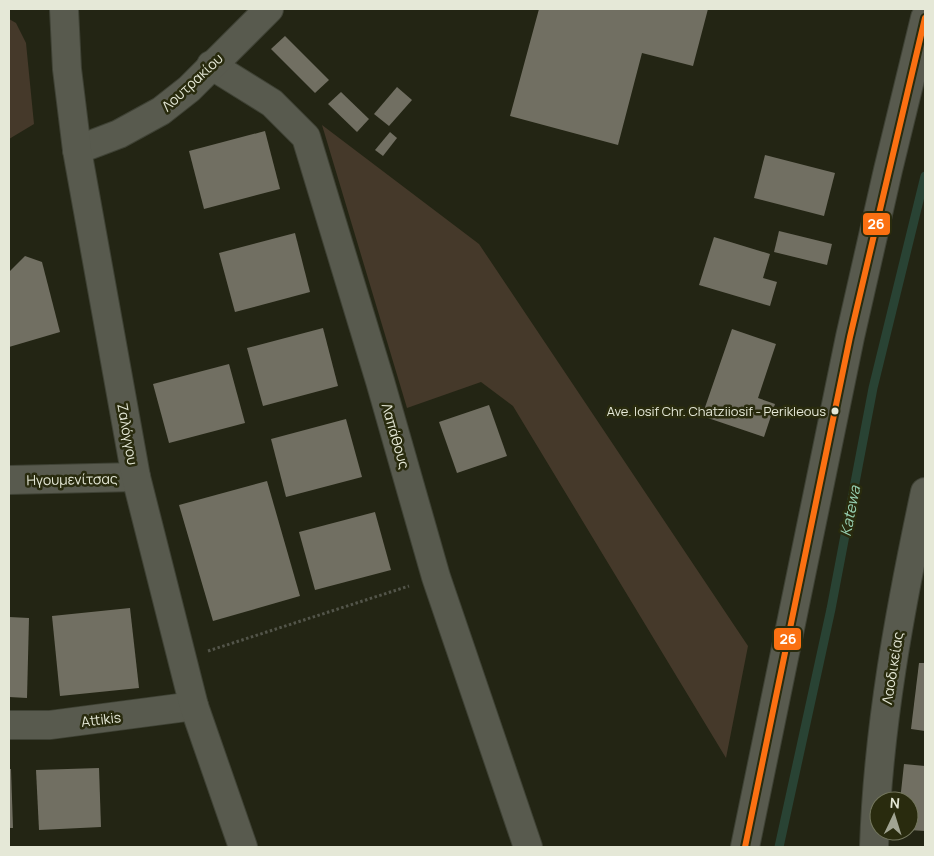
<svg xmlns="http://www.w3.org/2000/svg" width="934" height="856" viewBox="0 0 934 856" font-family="Manrope,sans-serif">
<rect width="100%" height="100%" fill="#232514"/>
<g fill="#45392a">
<polygon points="9,19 16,23 26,43 34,124 9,139"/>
<polygon points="322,125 479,244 748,646 726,758 513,406 481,382 407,408"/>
</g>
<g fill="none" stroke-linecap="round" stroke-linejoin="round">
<polyline stroke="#294334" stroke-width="9" points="779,847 831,609 873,388 925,176"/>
</g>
<g fill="#716f62">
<polygon points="539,9 708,9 693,66 642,53 618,145 510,116"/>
<polygon points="285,36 329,80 315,93 271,49"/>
<polygon points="397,87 412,100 389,126 374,114"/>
<polygon points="341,92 369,119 357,132 328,104"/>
<polygon points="265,131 280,189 204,209 189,151"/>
<polygon points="390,132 397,138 383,156 375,150"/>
<polygon points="765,155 835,173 824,216 754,198"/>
<polygon points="779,231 832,244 827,265 774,252"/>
<polygon points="295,233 310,292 235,312 219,253"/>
<polygon points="714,237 770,254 763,278 777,282 770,306 699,285"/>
<polygon points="25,256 42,262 60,332 9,347 9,272"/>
<polygon points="323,328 338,386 263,406 247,348"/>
<polygon points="732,329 776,344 758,398 775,404 764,437 702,416"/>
<polygon points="229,364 245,423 169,443 153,384"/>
<polygon points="489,405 507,456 457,473 439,422"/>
<polygon points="346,419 362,477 286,497 271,439"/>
<polygon points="267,481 300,596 213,621 179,505"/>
<polygon points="375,512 391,570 315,590 299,532"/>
<polygon points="130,608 139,688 60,696 52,616"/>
<polygon points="9,617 29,618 27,698 9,697"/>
<polygon points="919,663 925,663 925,731 911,729"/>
<polygon points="904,764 925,766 925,831 909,830 909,801 900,801"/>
<polygon points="99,768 101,827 39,830 36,770"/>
<polygon points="9,769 11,769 13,828 9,828"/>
</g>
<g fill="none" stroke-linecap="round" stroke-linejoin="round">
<defs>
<g id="street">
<polyline points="211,65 272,103 306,137 380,381 436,577 528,847"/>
<polyline points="77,150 119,134 161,111 189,89 269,9"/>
<polyline points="9,480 136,477"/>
<polyline points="9,725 50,725 194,706"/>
<path d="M874,847C878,727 900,609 925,492"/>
</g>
<g id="secondary">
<polyline points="64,9 67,69 77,150 136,477 194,706 243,847"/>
<polyline points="745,847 850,337 888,170 925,18"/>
</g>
</defs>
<use href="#street" stroke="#3f4235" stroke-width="30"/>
<use href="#secondary" stroke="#3f4235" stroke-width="30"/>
<polyline stroke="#53554a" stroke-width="3" stroke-dasharray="2.5 2.5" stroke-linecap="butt" points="208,651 409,586"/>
<use href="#street" stroke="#585a4e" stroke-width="28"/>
<use href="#secondary" stroke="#585a4e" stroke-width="28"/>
<defs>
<polyline id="bus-1" points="745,847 850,337 925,18"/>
</defs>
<use href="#bus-1" stroke="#292b0e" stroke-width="10"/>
<use href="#bus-1" stroke="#fb7012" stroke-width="6"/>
</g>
<circle fill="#e5e8d7" stroke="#292b0e" stroke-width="2" cx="835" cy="411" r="4.5"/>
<g text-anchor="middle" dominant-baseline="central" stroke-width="5" stroke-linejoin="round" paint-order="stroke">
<g font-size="13" fill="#e5e8d7" stroke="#292b0e" text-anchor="end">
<text x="826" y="411">Ave. Iosif Chr. Chatziiosif - Perikleous</text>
</g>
<g font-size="14" fill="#e5e8d7" stroke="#292b0e">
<text transform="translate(192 82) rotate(-43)">Λουτρακίου</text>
<text transform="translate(128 434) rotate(80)">Ζαλόγγου</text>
<text transform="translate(396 436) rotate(74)">Λαπάθους</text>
<text transform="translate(72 479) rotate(-1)">Ηγουμενίτσας</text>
<text transform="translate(892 668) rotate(-81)">Λαοδικείας</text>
<text transform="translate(101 719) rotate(-7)">Attikis</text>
</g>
<g font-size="15" font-style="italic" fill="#97d0b2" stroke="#292b0e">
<text transform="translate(850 511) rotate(-79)">Katewa</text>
</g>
</g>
<g stroke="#292b0e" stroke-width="2">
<rect x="862" y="212" width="29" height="24" rx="5" fill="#fb7012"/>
<rect x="773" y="627" width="29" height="24" rx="5" fill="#fb7012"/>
</g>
<g font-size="14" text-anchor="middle" font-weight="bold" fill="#fff">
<text x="876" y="229">26</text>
<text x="788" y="644">26</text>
</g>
<rect width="934" height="856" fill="none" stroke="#e5e8d7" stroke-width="20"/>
<g transform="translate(894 816) rotate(4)"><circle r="24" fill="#292b0e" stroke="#74775e"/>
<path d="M0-4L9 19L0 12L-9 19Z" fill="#a1a493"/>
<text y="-8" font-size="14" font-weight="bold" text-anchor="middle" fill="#e5e8d7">N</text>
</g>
</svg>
